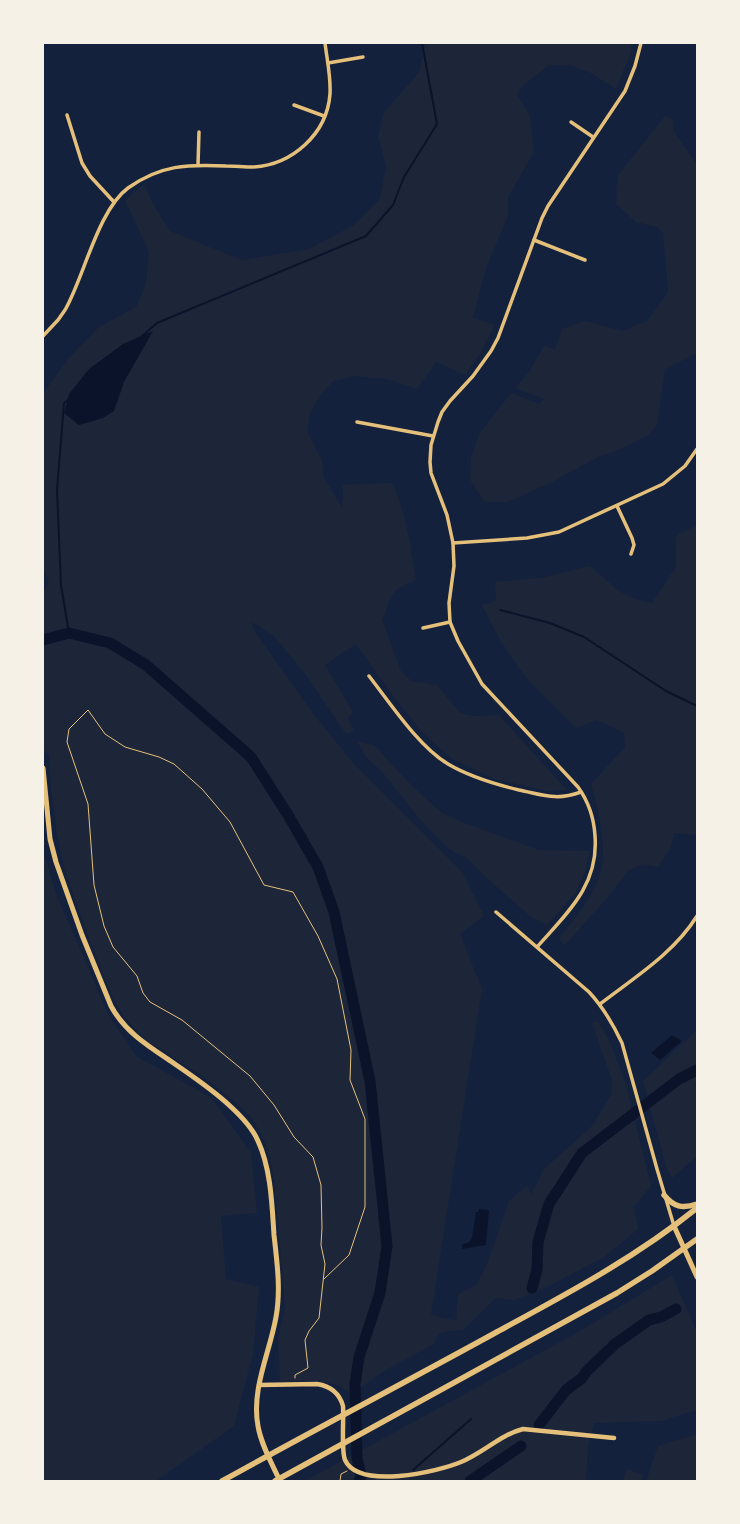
<svg xmlns="http://www.w3.org/2000/svg" width="740" height="1524" viewBox="0 0 740 1524" font-family="Spectral,serif">
<rect width="100%" height="100%" fill="#14213d"/>
<g fill="#1d2539">
<path d="M422,43H632L630,55L616,89L591,73L570,65H549L521,87L517,95L530,116L534,152L508,197V216L487,265L473,318L495,325L481,352L465,375L436,362L417,389L387,379L355,376L333,381L319,397L310,414L307,431L321,459L324,478L342,507L343,490L341,485L392,483C407,512 410,548 416,580C390,589 392,596 382,620L401,671L411,681L437,685L460,713L474,716L499,715L567,790L547,791L495,779L452,759L423,733L399,704L356,644L325,665L353,712L348,718L354,731L346,734L306,675L273,635L252,622L253,629L315,716L354,764L463,873L484,916L460,934L482,989L431,1314L441,1318L456,1320L458,1294L477,1284L487,1264L509,1201L528,1185L531,1195L544,1169L592,1126L611,1095L612,1080L592,1023L598,1021L610,1042L626,1085L651,1186L634,1207L638,1229L604,1257L551,1285L515,1300L496,1298L464,1329L439,1333L434,1344L386,1370L351,1394L338,1385L318,1381L280,1382L278,1337L285,1307L277,1210L272,1169L265,1143L252,1118L235,1102L205,1078L146,1040L124,1017L113,998L90,942L64,869L57,834L51,789L49,755L43,750V593L49,581L43,570V393L68,359L99,327L136,307L146,284L149,252L125,200L144,184L153,204L170,231L242,260L309,249L354,225L380,199L386,166L378,137L383,114L420,71L425,46Z"/>
<polygon points="665,116 673,119 674,132 697,164 697,353 665,369 657,425 648,435 619,450 598,457 552,482 508,502 485,502 470,480 471,458 479,434 511,393 539,404 544,399 515,388 529,372 544,346 555,349 562,329 585,321 623,331 648,320 668,292 663,233 657,227 636,222 616,204 618,175"/>
<path d="M697,525V835L675,833L671,847L658,867L643,864L628,871L608,897L565,945L559,939C572,921 588,903 597,883C610,854 599,812 591,784L625,747L624,733L597,720L576,728L527,679L501,642L482,605L496,601L495,582L541,578L590,566L619,591L635,599L652,603L676,567V537L679,534Z"/>
<polygon points="357,741 374,745 411,785 442,813 462,822 539,850 590,851 585,872 575,894 547,925 530,916 480,872 467,858 450,850 422,822 383,773 366,757"/>
<polygon points="43,850 56,894 109,1016 136,1056 212,1098 251,1153 257,1213 221,1216 226,1279 259,1287 253,1354 234,1426 156,1481 43,1481"/>
<polygon points="697,1030 697,1156 672,1178 667,1169 643,1081"/>
<polygon points="672,1275 697,1332 697,1410 661,1421 594,1423 588,1446 586,1481 305,1481 580,1331"/>
<polygon points="697,1434 697,1481 646,1481 658,1446"/>
<polygon points="627,1469 643,1475 641,1481 623,1481"/>
</g>
<g fill="#0b132b">
<polygon points="153,331 124,382 114,411 103,418 79,425 64,413 69,394 89,369 123,344"/>
<polygon points="672,1035 682,1041 660,1060 651,1053"/>
<polygon points="479,1209 489,1210 486,1245 462,1249 462,1244 468,1243 472,1238 476,1212 478,1212"/>
</g>
<g fill="none" stroke-linecap="round" stroke-linejoin="round">
<g stroke="#0b132b" stroke-width="2">
<polyline points="142,336 157,323 366,236 393,205 404,177 437,124 422,43"/>
<polyline points="69,399 64,403 57,490 61,585 69,633"/>
<polyline points="500,610 550,623 584,637 666,691 697,706"/>
<polyline points="413,1470 471,1419"/>
<polyline points="476,1477 482,1481"/>
</g>
<g stroke="#0b132b" stroke-width="11">
<polyline points="43,640 69,633 110,643 146,665 251,757 288,815 318,867 334,912 370,1081 387,1246 380,1293 359,1357 355,1384 357,1458 361,1476 359,1481"/>
<polyline points="532,1288 537,1270 538,1242 549,1204 582,1153 679,1079 697,1070"/>
<polyline points="539,1425 566,1390 582,1378 587,1371 615,1344 649,1320 661,1317 676,1309"/>
<polyline points="470,1481 521,1446"/>
</g>
<g stroke="#e5c07b" stroke-width="1">
<polyline points="295,1378 295,1375 308,1368 305,1340 309,1331 319,1318 325,1264 321,1245 322,1228 321,1185 313,1157 294,1137 274,1105 250,1076 182,1020 150,1002 143,993 137,976 113,947 104,926 94,885 88,804 67,742 69,729 88,710 105,734 125,747 159,757 174,764 202,789 230,822 264,885 293,892 318,936 337,979 351,1050 350,1080 365,1119 365,1207 349,1255 324,1279"/>
<polyline points="340,1481 341,1474 347,1471"/>
</g>
<g stroke="#e5c07b" stroke-width="3.5">
<polyline points="328,63 363,57"/>
<polyline points="294,105 324,116"/>
<polyline points="67,115 82,163 90,176 114,202"/>
<polyline points="571,122 593,137"/>
<polyline points="198,165 199,132"/>
<polyline points="534,240 585,260"/>
<path d="M43,336L58,320L65,310C84,277 98,210 128,188C160,165 188,164 226,166C235,166 244,167 253,167C292,165 327,134 330,94C331,77 327,60 325,43"/>
<polyline points="357,422 433,436"/>
<polyline points="617,506 632,538 634,545 631,554"/>
<polyline points="453,543 527,538 559,532 663,484 685,466 697,449"/>
<polyline points="423,628 450,622"/>
<path d="M369,676C390,703 419,747 448,764C470,777 494,784 519,790C544,795 556,801 581,792"/>
<path d="M496,912L589,992C603,1007 613,1024 622,1043L657,1169L674,1226"/>
<path d="M537,947C567,913 599,885 595,836C594,818 588,801 578,787L482,684L458,641L450,622L449,603L454,566L453,543L447,515L431,473L430,462L431,445L438,422L442,412L450,401L473,376L491,351L498,338L542,218L548,206L625,91L635,66L641,43"/>
<path d="M600,1004C635,977 674,953 697,916"/>
</g>
<path stroke="#e5c07b" stroke-width="4.5" d="M259,1385L317,1384C330,1386 339,1392 343,1406C344,1419 341,1450 345,1460C359,1490 437,1472 461,1462C483,1453 500,1435 523,1429L614,1438"/>
<g stroke="#e5c07b" stroke-width="5">
<path d="M43,768L50,839L56,862L82,935L111,1006C125,1032 148,1046 172,1062C192,1076 212,1089 230,1106C241,1116 252,1127 258,1141C271,1169 272,1205 274,1235C277,1262 281,1290 276,1317C270,1352 251,1389 258,1426C261,1444 271,1462 279,1479"/>
<polyline points="674,1226 697,1277"/>
</g>
<g stroke="#e5c07b" stroke-width="5.5">
<path d="M664,1195C674,1207 682,1209 697,1204"/>
<path d="M222,1481C312,1431 404,1383 495,1333C565,1295 635,1258 697,1208"/>
<polyline points="275,1481 617,1293 652,1271 697,1239"/>
</g>
</g>
<rect width="740" height="1524" fill="none" stroke="#f6f1e7" stroke-width="88"/>
</svg>
